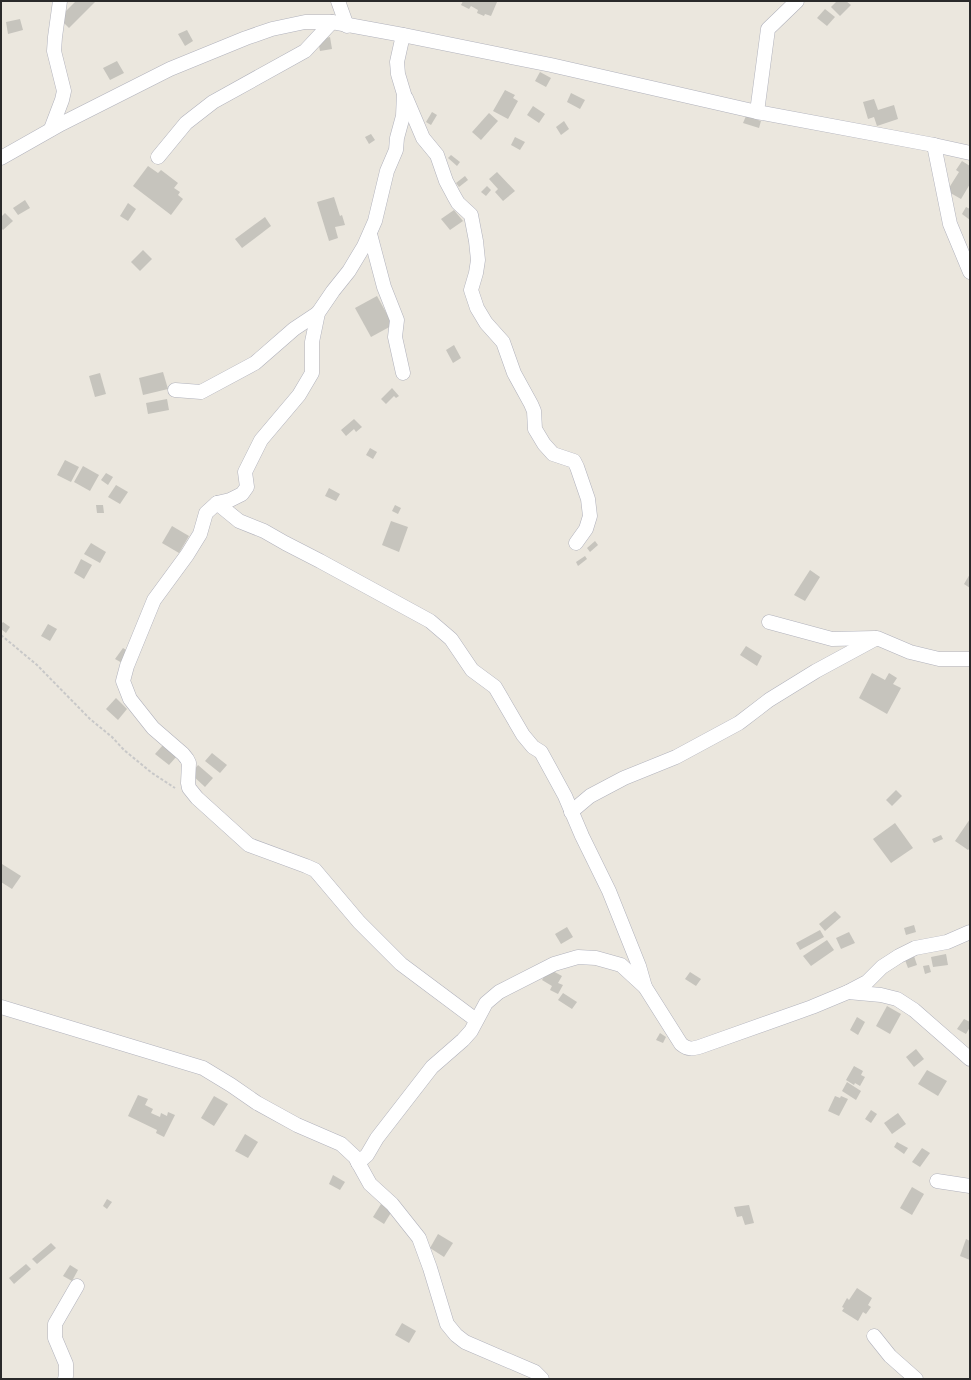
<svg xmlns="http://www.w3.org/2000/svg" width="971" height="1380" viewBox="0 0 971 1380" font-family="'Work Sans',sans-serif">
<rect width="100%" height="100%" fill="#ebe7de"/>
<g fill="#c6c4bd">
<polygon points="76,1 96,1 69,28 59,18"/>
<polygon points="463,1 495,1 497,2 491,16 485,14 484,16 477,13 478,10 471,6 469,9 461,5"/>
<polygon points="837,1 846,1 851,5 840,16 831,7"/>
<polygon points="825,9 835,17 827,26 817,18"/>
<polygon points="20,19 23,30 8,34 6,22"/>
<polygon points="187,30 193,41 185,46 178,34"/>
<polygon points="330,37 332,49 320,51 318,40"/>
<polygon points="117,61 124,73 110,80 103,68"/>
<polygon points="540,72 551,78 546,87 535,81"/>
<polygon points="505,90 515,95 513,98 518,101 508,119 493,111"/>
<polygon points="571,93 585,100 580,109 567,102"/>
<polygon points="874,99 878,110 894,105 898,119 877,126 874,117 868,119 863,102"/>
<polygon points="533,106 545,114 539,123 527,115"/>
<polygon points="432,112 437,115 431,125 426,122"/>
<polygon points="489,113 498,121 481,140 472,132"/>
<polygon points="746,116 761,121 759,128 743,123"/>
<polygon points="564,121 569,129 561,135 556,127"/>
<polygon points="371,134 375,140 369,144 365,137"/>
<polygon points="515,137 525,142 520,150 511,145"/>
<polygon points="451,155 460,162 457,166 448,158"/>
<polygon points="962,161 970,166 970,184 961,199 947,191 959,172 956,170"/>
<polygon points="148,166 158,173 161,170 178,183 174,188 180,192 178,195 183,199 171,215 133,186"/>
<polygon points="497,172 515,191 503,201 495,192 498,189 489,179"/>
<polygon points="465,176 468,180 459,187 456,183"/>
<polygon points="487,186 491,190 486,196 481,192"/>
<polygon points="334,197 340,216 342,215 345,225 335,227 338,238 329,241 317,202"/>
<polygon points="25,200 30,208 18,215 13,208"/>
<polygon points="128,203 136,209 128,221 120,216"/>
<polygon points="966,207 970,209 970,220 962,214"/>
<polygon points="454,210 463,221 450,230 441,219"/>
<polygon points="5,213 13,221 3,230 1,228 1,217"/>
<polygon points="265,217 271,226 242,248 235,239"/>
<polygon points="143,250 152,259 140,271 131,262"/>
<polygon points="377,296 393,325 371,337 355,308"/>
<polygon points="454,345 461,358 453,363 446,350"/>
<polygon points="163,372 168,389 143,395 139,378"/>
<polygon points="100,373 106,394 95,397 89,376"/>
<polygon points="392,388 399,396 396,398 394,396 386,404 381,399"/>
<polygon points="167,399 169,410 148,414 146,403"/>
<polygon points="354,419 362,427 356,432 354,429 346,436 341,430"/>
<polygon points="370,448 377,452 373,459 366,455"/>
<polygon points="65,460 79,467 71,482 57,475"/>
<polygon points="83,466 99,475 90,491 74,482"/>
<polygon points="106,473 113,477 108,485 101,480"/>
<polygon points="116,485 128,492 120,504 108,497"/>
<polygon points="329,488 340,494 336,501 325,496"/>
<polygon points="96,505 103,505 104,513 97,513"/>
<polygon points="395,505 401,508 398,514 392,511"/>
<polygon points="391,521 408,527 399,552 382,545"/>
<polygon points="172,526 189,536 179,553 162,543"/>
<polygon points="595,541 598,545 590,552 587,548"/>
<polygon points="91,543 106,552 100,563 84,554"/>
<polygon points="585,556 587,559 578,566 576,562"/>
<polygon points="81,559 92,565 84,579 74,573"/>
<polygon points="810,570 820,577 805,601 794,595"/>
<polygon points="970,574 970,588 964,584"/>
<polygon points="3,622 10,627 6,633 1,629 1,624"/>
<polygon points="48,624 57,629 50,641 41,636"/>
<polygon points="746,646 762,656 757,666 740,655"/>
<polygon points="123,648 131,653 124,664 115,659"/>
<polygon points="872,673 885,680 889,673 897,678 893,684 901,688 887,714 859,698"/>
<polygon points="116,698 127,709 118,720 106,709"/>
<polygon points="163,745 177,756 169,765 155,754"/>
<polygon points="212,753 227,765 220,773 205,761"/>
<polygon points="198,765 213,778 205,787 191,774"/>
<polygon points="896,790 902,796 892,806 886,800"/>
<polygon points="970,819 970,848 968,850 955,841"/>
<polygon points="895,823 913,848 891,863 873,839"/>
<polygon points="941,835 943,839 934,843 932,839"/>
<polygon points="2,864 21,876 12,889 1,882 1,866"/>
<polygon points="835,911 841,917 825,931 819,924"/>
<polygon points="914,925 916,932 906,935 904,928"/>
<polygon points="567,927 573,937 561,944 555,934"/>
<polygon points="820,930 824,937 800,950 796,943"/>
<polygon points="849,932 855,943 841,949 836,938"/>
<polygon points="827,940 834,950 811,966 803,956"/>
<polygon points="946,954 948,965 933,967 931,957"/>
<polygon points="914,956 917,965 908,968 905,960"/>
<polygon points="929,965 931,972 925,974 923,966"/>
<polygon points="549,969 562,976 558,983 563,985 558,994 550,990 552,986 542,980"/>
<polygon points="690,972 701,979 696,986 685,979"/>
<polygon points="563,993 577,1002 572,1009 558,1000"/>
<polygon points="887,1006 901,1014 890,1034 876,1026"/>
<polygon points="857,1017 865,1022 858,1035 850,1030"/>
<polygon points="964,1019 970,1022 970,1027 966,1034 957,1029"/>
<polygon points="660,1033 666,1037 663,1043 656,1040"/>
<polygon points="916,1049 924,1059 914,1067 906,1057"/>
<polygon points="854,1066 863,1071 861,1075 865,1077 860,1086 855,1083 854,1085 846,1080"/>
<polygon points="927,1070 947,1081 938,1096 918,1084"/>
<polygon points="847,1082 861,1091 856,1100 842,1091"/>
<polygon points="138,1095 148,1099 145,1105 153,1109 151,1113 160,1117 161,1113 167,1116 168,1112 175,1115 164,1137 156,1133 157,1130 128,1116"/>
<polygon points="214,1096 228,1104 214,1126 201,1118"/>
<polygon points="835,1096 840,1098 841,1096 848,1099 839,1116 828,1111"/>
<polygon points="871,1110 877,1114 871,1123 865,1119"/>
<polygon points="898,1113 906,1124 892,1134 884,1123"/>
<polygon points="245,1134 258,1142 248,1158 235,1151"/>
<polygon points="897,1142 908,1148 904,1154 894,1147"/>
<polygon points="922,1148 930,1153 920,1167 912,1162"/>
<polygon points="333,1175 345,1182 340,1190 329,1184"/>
<polygon points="912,1187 924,1194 912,1215 900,1208"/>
<polygon points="107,1199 112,1202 107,1209 103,1206"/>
<polygon points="381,1204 392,1211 384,1224 373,1217"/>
<polygon points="749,1205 754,1223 745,1225 742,1216 737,1217 734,1207"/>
<polygon points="438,1234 453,1243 444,1257 430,1248"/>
<polygon points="966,1239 970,1241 970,1260 960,1256"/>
<polygon points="51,1243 56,1248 37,1264 32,1259"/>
<polygon points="26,1264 31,1269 14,1284 9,1278"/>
<polygon points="70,1265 78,1270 72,1281 63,1276"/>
<polygon points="857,1288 872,1298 868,1305 871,1307 866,1314 863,1312 858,1321 842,1311 844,1308 842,1307 847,1298 849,1300"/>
<polygon points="402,1323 416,1331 409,1343 395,1335"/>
</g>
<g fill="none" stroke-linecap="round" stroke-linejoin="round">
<defs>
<g id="minor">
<polyline points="338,1 347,26"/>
<polyline points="403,35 397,62 398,74 404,94 403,116 397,138 396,150 387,171 375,221 364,246 349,271 333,291 318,313 312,342 312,373 299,395 261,440 245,472 247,487 242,494 230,500 217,503 206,513 200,534 187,555 154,600 127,666 123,681 130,699 153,728 183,754 187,759 189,763 188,783 189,788 197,798 249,845 306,866 315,870 359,922 401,964 476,1020"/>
<polyline points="406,98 423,138 437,155 446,181 454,196 458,203 471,215 476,241 478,260 476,273 471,290 477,308 486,323 503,342 514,373 531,404 534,411 535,429 544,444 553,454 574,461 577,467 588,499 590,516 586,529 576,543"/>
<polyline points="757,112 768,29 797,1"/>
<polyline points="51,129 62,100 64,91 54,51 55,37 60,1"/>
<polyline points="934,145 950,224 970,272"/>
<polyline points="158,157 186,123 213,102 305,51 332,22"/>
<polyline points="1,158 61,124 170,69 246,38 272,29 305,22 332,22 403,35 551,65 757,112 934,145 970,153"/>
<polyline points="370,234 384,287 397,320 395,337 403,373"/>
<polyline points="175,390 201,392 255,363 294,329 318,313"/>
<polyline points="217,503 239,521 264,531 285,543 320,561 430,621 451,639 472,670 495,687 523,735 533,747 541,752 565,796 582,836 609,891 639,966 645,987"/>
<polyline points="769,622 832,639 875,638"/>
<polyline points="571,812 590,796 624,778 676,757 739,723 769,700 816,671 877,638 910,652 939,659 970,659"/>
<polyline points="848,992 881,995 897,999 914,1010 970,1059"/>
<polyline points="1,1007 203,1068 231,1085 257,1103 297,1125 341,1144 355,1157 370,1184 392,1204 419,1238 430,1268 447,1324 456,1335 465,1342 535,1372 542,1379"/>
<path d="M358,1163L367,1155L377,1138L432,1067L463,1040L471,1031L486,1003L499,992L554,964L578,957L596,958L621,965L645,987L681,1044C688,1050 693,1049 702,1046L812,1007L848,992L867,982L882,967L899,956L915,948L947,942L970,932"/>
<polyline points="937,1181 970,1186"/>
<polyline points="874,1336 890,1356 916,1379"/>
<polyline points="65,1379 66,1376 66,1364 55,1338 55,1324 77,1286"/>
</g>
</defs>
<use href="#minor" stroke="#b1b2bc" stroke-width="15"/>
<polyline stroke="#c8c8c8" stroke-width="2" stroke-dasharray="3 2" stroke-linecap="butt" points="1,635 37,665 90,719 112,737 124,750 152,773 175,788"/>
<use href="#minor" stroke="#fff" stroke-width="14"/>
</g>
<rect width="971" height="1380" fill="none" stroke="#2a2a2a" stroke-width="4"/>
</svg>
